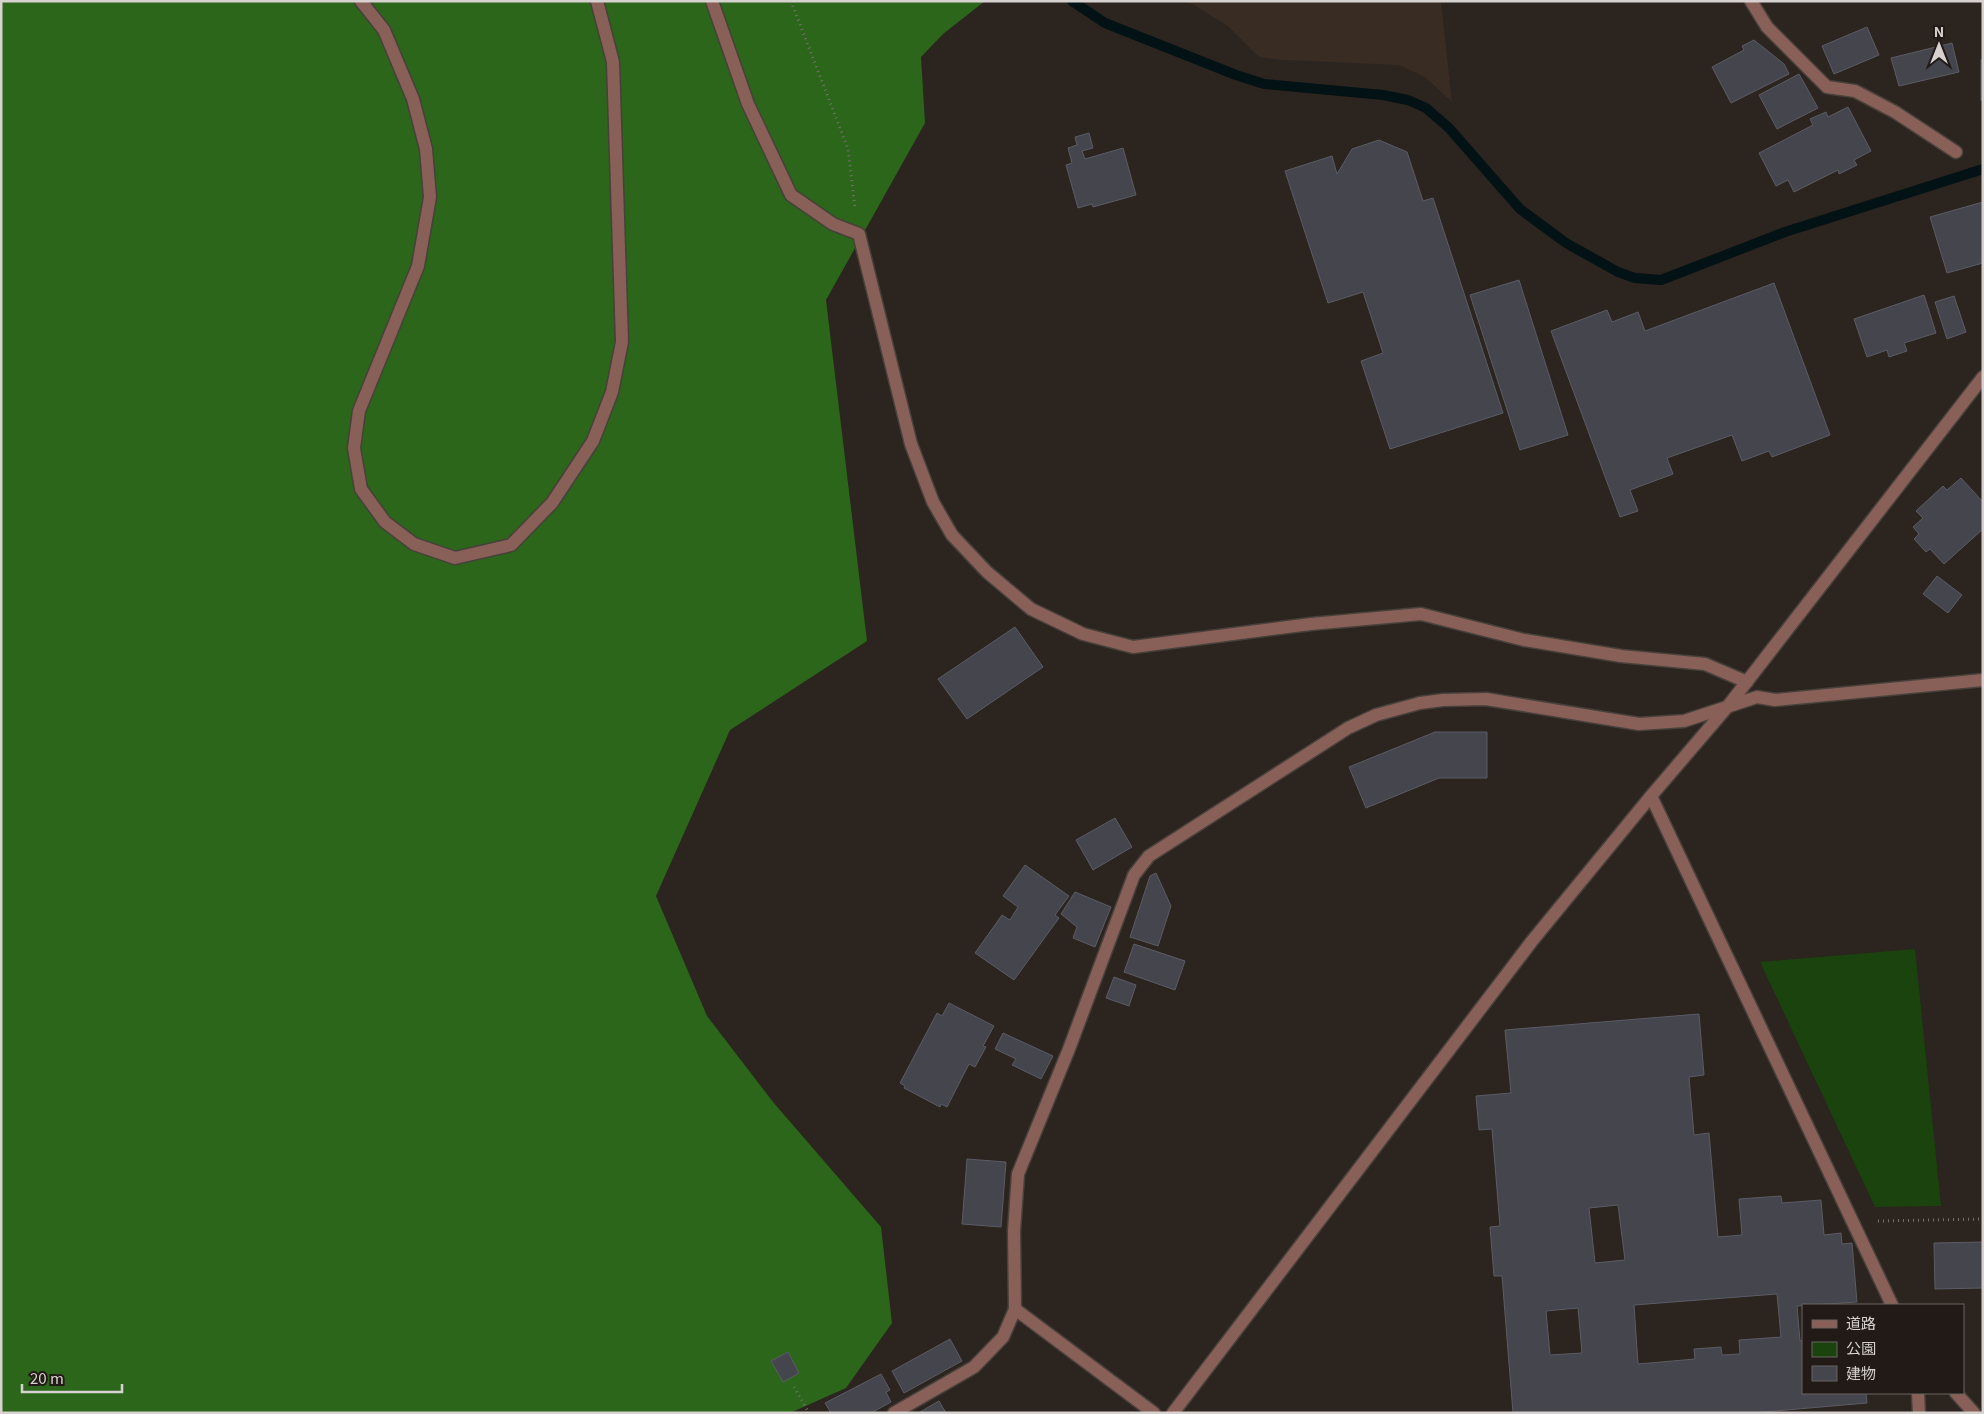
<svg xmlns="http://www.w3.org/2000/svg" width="1984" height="1414" viewBox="0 0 1984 1414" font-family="Georgia,'Noto Sans JP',serif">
<rect width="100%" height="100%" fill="#2b241f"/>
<polygon fill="#392c23" points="1185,1 1441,1 1452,102 1425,77 1399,65 1282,60 1259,57 1229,27 1194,5"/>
<polygon fill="#1a430e" points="1915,949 1941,1206 1875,1207 1760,962"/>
<polygon fill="#2b661b" points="1,1 985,1 943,34 921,57 925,123 826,300 867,641 730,730 656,896 707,1016 773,1102 881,1227 892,1323 846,1388 790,1413 1,1413"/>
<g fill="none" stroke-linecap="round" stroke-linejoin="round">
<polyline stroke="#021215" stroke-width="10" points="1072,1 1105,23 1236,75 1264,84 1383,95 1408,100 1426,108 1449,128 1520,209 1566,243 1618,272 1635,278 1661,280 1785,232 1983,169"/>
</g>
<g fill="#45454e" stroke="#5b5c65" fill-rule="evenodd">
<polygon points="1867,27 1879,55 1834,74 1822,46"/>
<polygon points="1754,40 1784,64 1789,74 1731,103 1712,67 1744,50 1742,46"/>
<polygon points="1952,43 1959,72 1899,86 1891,58"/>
<rect x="1981" y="60" width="2" height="40"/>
<polygon points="1799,74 1818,108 1777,129 1759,95"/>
<polygon points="1848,107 1871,151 1854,160 1857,165 1839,174 1838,170 1794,192 1788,180 1776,186 1759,153 1813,125 1810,119 1826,112 1828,117"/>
<polygon points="1089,133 1093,148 1082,151 1085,159 1123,148 1136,195 1093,207 1092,204 1078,208 1066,165 1072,163 1068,148 1077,145 1075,137"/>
<polygon points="1379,140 1407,152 1423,201 1433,198 1503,413 1390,449 1361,361 1383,353 1363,292 1328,303 1285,171 1332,156 1337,174 1352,149"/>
<polygon points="1983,202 1983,263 1947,273 1930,217"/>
<polygon points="1519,280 1568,435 1520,450 1470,295"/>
<polygon points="1774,283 1830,435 1772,457 1769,451 1742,461 1732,435 1667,458 1673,474 1630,490 1638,511 1620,517 1551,331 1607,310 1612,322 1638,312 1645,331"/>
<polygon points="1924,295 1936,333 1904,343 1907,351 1889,357 1887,350 1867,357 1854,319"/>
<polygon points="1954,296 1966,332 1947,339 1935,302"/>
<polygon points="1961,478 1983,502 1983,529 1944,564 1930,549 1926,552 1914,539 1919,534 1913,527 1923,518 1916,511 1943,486 1947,490"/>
<polygon points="1937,576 1962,595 1948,613 1923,594"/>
<polygon points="1015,627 1043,667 967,719 938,679"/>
<polygon points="1435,732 1487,732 1487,778 1439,778 1366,808 1349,767"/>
<polygon points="1115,818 1132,847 1093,870 1076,840"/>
<polygon points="1025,865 1069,896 1055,915 1059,918 1014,980 975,953 1002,915 1010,920 1018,907 1003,896"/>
<polygon points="1156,873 1171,906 1158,946 1130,937 1150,876"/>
<polygon points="1075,892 1111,907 1095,947 1073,938 1077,927 1061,914"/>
<polygon points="1134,944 1185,961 1175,990 1124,972"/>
<polygon points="1114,977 1136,985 1129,1006 1106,998"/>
<polygon points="949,1003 994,1026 983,1046 986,1047 975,1067 969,1064 947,1107 941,1104 940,1107 904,1088 905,1086 900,1083 937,1013 942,1016"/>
<path d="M1699,1014L1704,1075L1689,1077L1694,1135L1709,1133L1718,1237L1742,1235L1739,1199L1781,1196L1782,1203L1821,1200L1824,1235L1841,1233L1842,1244L1852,1243L1857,1302L1797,1306L1800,1341H1803V1393H1866L1867,1403L1752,1413H1513L1502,1276H1494L1490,1227L1500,1226L1492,1129L1479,1130L1476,1096L1511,1093L1505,1030ZM1618,1205L1625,1260L1595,1263L1589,1208ZM1777,1294L1781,1337L1739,1340L1740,1354L1722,1355L1721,1347L1694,1349L1695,1359L1638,1364L1634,1305ZM1578,1308L1582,1353L1550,1355L1546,1311Z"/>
<polygon points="1003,1033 1053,1056 1041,1079 1012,1065 1016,1059 995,1049"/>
<polygon points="967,1159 1006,1162 1001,1227 962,1224"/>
<polygon points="1983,1242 1983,1288 1935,1289 1934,1243"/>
<polygon points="950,1339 962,1361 904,1393 892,1371"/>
<polygon points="788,1352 799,1373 783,1382 771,1361"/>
<polygon points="881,1374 890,1390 886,1392 891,1402 871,1413 831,1413 825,1403"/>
<polygon points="939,1401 946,1413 920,1413 920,1412"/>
</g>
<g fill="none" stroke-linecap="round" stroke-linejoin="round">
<defs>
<g id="minor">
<polyline points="361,1 384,30 413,99 426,149 430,197 418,266 359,411 354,448 361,489 385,522 414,544 455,558 511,545 552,503 593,441 612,392 622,342 613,62 597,1"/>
<polyline points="712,1 748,104 791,195 833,224 859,234 911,444 933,502 952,535 987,572 1031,609 1083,634 1133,647 1311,624 1421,614 1524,640 1621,656 1705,664 1747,682"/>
<polyline points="1751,1 1767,27 1827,87 1855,91 1895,112 1956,152"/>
<polyline points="1651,796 1892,1305"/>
<polyline points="1015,1309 1154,1413"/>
<polyline points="1918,1393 1919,1413"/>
<polyline points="1956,1393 1974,1413"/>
<polyline points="894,1413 974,1367 1003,1337 1015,1309 1014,1231 1018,1174 1069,1049 1134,875 1149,856 1348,728 1376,715 1420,703 1443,700 1486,699 1639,724 1684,721 1757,697 1775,700 1983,680"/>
<polyline points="1173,1413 1532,941 1651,796 1728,706 1983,377"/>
</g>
</defs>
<use href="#minor" stroke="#47403b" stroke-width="15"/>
<g stroke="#76706c" stroke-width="3" stroke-dasharray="1 4" stroke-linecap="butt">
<polyline points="791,1 848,149 855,208"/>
<polyline points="1878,1221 1983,1219"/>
<polyline points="794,1387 809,1413"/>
</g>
<use href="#minor" stroke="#886057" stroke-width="12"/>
</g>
<rect width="1984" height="1414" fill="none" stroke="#d7d2cf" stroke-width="5"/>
<rect x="1802" y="1304" width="162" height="90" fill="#211a16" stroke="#6a6460"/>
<rect x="1812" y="1320" width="25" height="8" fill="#886057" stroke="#6a6460"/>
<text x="1846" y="1329" font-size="15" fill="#d7d2cf">道路</text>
<rect x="1812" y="1342" width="25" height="15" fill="#1a430e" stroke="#6a6460"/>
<text x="1846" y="1354" font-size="15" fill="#d7d2cf">公園</text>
<rect x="1812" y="1366" width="25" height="15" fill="#45454e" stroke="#6a6460"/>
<text x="1846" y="1379" font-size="15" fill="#d7d2cf">建物</text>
<g transform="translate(1939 45)" stroke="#211a16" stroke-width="4" paint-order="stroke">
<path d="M0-4L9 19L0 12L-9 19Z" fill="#d7d2cf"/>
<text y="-8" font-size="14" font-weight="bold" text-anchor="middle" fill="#d7d2cf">N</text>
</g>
<path d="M22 1384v8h100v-8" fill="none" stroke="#d7d2cf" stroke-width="2.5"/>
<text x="30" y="1384" font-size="15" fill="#d7d2cf" stroke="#211a16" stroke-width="4" paint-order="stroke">20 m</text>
</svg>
